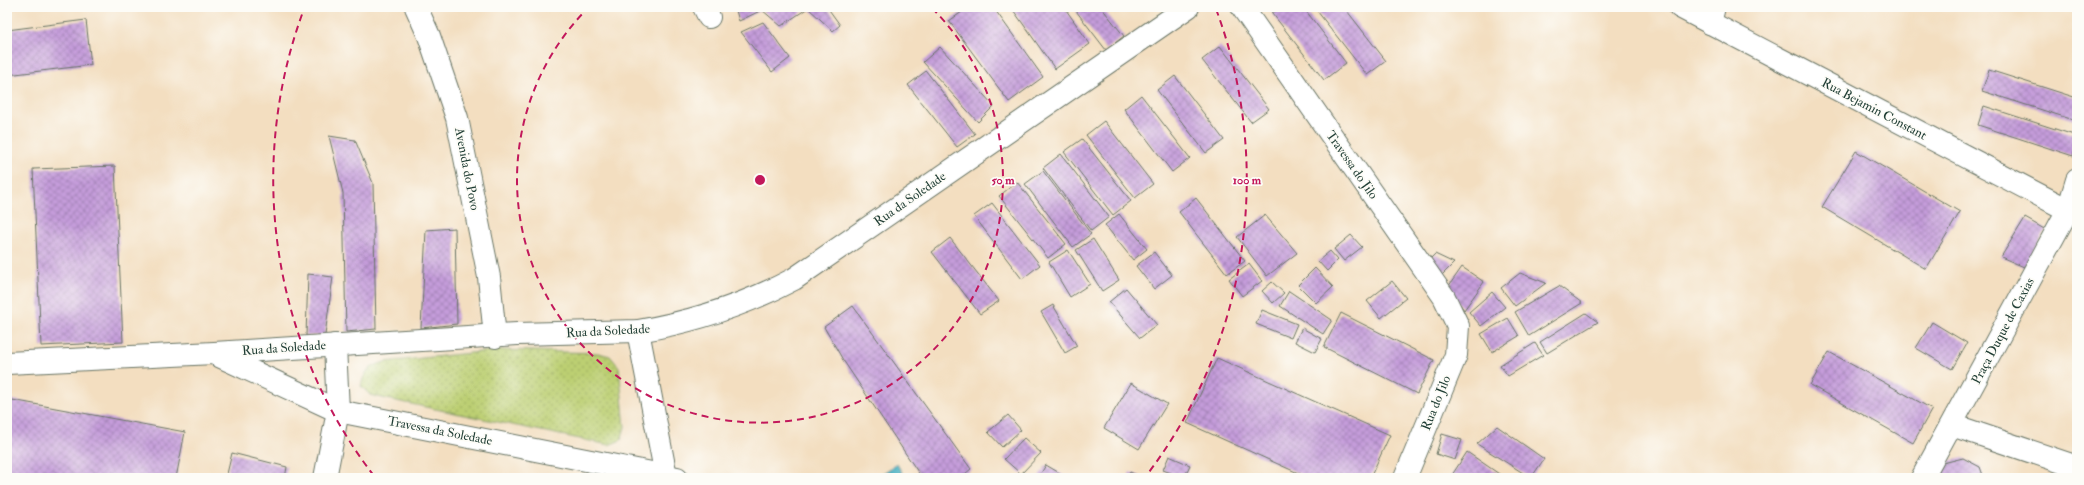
<svg xmlns="http://www.w3.org/2000/svg" width="2084" height="485" viewBox="0 0 2084 485" font-family="'IM FELL Double Pica',serif">
<defs>
<pattern id="park-dots" width="8" height="8" patternUnits="userSpaceOnUse"><rect width="8" height="8" fill="#bccf72"/><path d="M2 2h.1M6 6h.1" fill="none" stroke="#98a95e" stroke-width="1.8" stroke-linecap="round"/></pattern>
<pattern id="water-ripples" width="26" height="14" patternUnits="userSpaceOnUse"><rect width="26" height="14" fill="#3eabbd"/><path d="M2 4q2-2 4 0t4 0M15 11q2-2 4 0t4 0" fill="none" stroke="#338c9a"/></pattern>
<pattern id="building-cross-hatch" width="8" height="8" patternUnits="userSpaceOnUse"><rect width="8" height="8" fill="#c59cda"/><path d="M0 0l8 8M0 8l8-8" fill="none" stroke="#9f80b2"/></pattern>
</defs>
<rect width="100%" height="100%" fill="#fdfcf7"/>
<filter id="ink" filterUnits="userSpaceOnUse"><feTurbulence type="fractalNoise" baseFrequency=".025" numOctaves="2"/><feDisplacementMap in="SourceGraphic" scale="8" xChannelSelector="R" yChannelSelector="G"/><feConvolveMatrix kernelMatrix="1 2 1 2 8 2 1 2 1" color-interpolation-filters="sRGB"/></filter>
<filter id="wash" filterUnits="userSpaceOnUse"><feTurbulence type="fractalNoise" baseFrequency=".012" numOctaves="4" result="noise"/><feDisplacementMap in="SourceGraphic" scale="16" xChannelSelector="R" yChannelSelector="G"/><feGaussianBlur stdDeviation="0.9" result="paint"/><feColorMatrix in="noise" values="0 0 0 0 0 0 0 0 0 0 0 0 0 0 0 0 0 1.4 0 .05"/><feComposite in="paint" operator="in"/></filter>
<g filter="url(#wash)">
<rect width="100%" height="100%" fill="#f3dec0"/>
<path fill="url(#park-dots)" stroke="#6e8653" d="M499,350L598,353L610,356L619,367L625,427L621,440L609,445L387,399L370,395L361,386C365,370 369,367 385,362Z"/>
<polygon fill="url(#water-ripples)" stroke="#2e7478" points="897,464 905,478 875,478"/>
<g id="blocks">
<g fill="url(#building-cross-hatch)">
<polygon points="735,7 827,7 840,25 833,31 808,8 781,26 762,10 739,21"/>
<polygon points="969,7 993,7 1043,77 1009,102 949,21"/>
<polygon points="1011,7 1064,7 1090,44 1055,69"/>
<polygon points="1073,7 1101,7 1124,36 1106,50"/>
<polygon points="1281,7 1303,7 1346,63 1324,80 1272,13"/>
<polygon points="1314,7 1344,7 1386,61 1367,75"/>
<polygon points="86,20 91,65 7,75 7,30"/>
<polygon points="763,22 790,58 772,72 741,32"/>
<polygon points="1220,46 1269,109 1251,122 1202,60"/>
<polygon points="940,47 994,106 978,122 923,62"/>
<polygon points="1989,70 2077,98 2077,121 1982,91"/>
<polygon points="926,71 975,134 957,147 908,85"/>
<polygon points="1175,76 1224,140 1206,153 1157,90"/>
<polygon points="1141,95 1190,158 1172,172 1124,109"/>
<polygon points="1984,106 2077,136 2077,144 2073,156 1978,125"/>
<polygon points="1104,121 1153,184 1135,198 1086,135"/>
<polygon points="329,136 355,140 373,183 376,329 346,332 343,193"/>
<polygon points="1082,139 1131,201 1113,215 1064,152"/>
<polygon points="1856,151 1960,212 1926,269 1822,207"/>
<polygon points="1061,154 1109,217 1091,231 1043,168"/>
<polygon points="115,166 123,342 41,346 33,169"/>
<polygon points="1043,171 1091,234 1073,247 1025,184"/>
<polygon points="1017,182 1066,244 1048,258 999,196"/>
<polygon points="1196,198 1245,261 1227,274 1179,212"/>
<polygon points="992,203 1040,265 1022,279 974,216"/>
<polygon points="1119,214 1147,249 1133,260 1105,225"/>
<polygon points="1265,215 1297,253 1267,276 1237,237"/>
<polygon points="2025,218 2046,230 2024,267 2001,257"/>
<polygon points="455,228 457,324 421,328 426,230"/>
<polygon points="1351,235 1362,247 1344,261 1334,249"/>
<polygon points="950,238 999,301 980,314 932,252"/>
<polygon points="1093,239 1119,280 1102,291 1076,250"/>
<polygon points="1068,250 1090,284 1070,297 1049,262"/>
<polygon points="1330,251 1338,260 1327,271 1318,261"/>
<polygon points="1154,252 1172,275 1154,289 1136,266"/>
<polygon points="1435,254 1454,263 1442,275 1428,261"/>
<polygon points="1249,264 1262,281 1242,296 1229,279"/>
<polygon points="1462,267 1484,282 1464,310 1448,287"/>
<polygon points="1315,268 1333,287 1316,303 1298,285"/>
<polygon points="1520,273 1546,283 1515,306 1501,288"/>
<polygon points="308,274 333,277 325,335 306,336"/>
<polygon points="1392,281 1406,298 1381,318 1367,301"/>
<polygon points="1272,282 1284,293 1273,303 1262,291"/>
<polygon points="1559,286 1582,303 1529,336 1515,312"/>
<polygon points="1126,288 1157,325 1140,338 1109,302"/>
<polygon points="1289,291 1332,320 1323,334 1280,306"/>
<polygon points="1492,292 1505,307 1481,326 1469,312"/>
<polygon points="1053,305 1077,346 1065,353 1041,312"/>
<polygon points="853,306 971,469 960,478 922,478 843,360 824,327"/>
<polygon points="1262,310 1297,324 1291,338 1256,324"/>
<polygon points="1341,313 1434,360 1417,394 1324,347"/>
<polygon points="1586,313 1598,322 1547,353 1540,342"/>
<polygon points="1508,318 1519,336 1492,352 1481,334"/>
<polygon points="1932,322 1967,343 1952,369 1916,348"/>
<polygon points="1302,328 1322,339 1315,352 1295,342"/>
<polygon points="1535,343 1543,355 1508,376 1500,365"/>
<polygon points="1829,352 1932,409 1913,443 1810,385"/>
<polygon points="1217,358 1390,435 1370,478 1309,478 1187,423"/>
<polygon points="1131,383 1167,404 1139,449 1104,428"/>
<polygon points="7,399 185,432 176,478 7,478"/>
<polygon points="1008,415 1021,430 1002,447 988,432"/>
<polygon points="1497,426 1544,459 1531,478 1477,444"/>
<polygon points="1442,434 1462,440 1455,460 1436,454"/>
<polygon points="1024,438 1041,453 1021,474 1004,459"/>
<polygon points="1467,452 1505,478 1450,478"/>
<polygon points="232,453 287,467 285,478 226,478"/>
<polygon points="1169,456 1190,465 1184,478 1163,470"/>
<polygon points="1963,458 1980,467 1984,478 1935,478 1943,463"/>
<polygon points="1046,465 1068,478 1038,478"/>
<polygon points="1130,472 1144,478 1128,478"/>
</g>
</g>
</g>
<g filter="url(#ink)">
<use href="#blocks" fill-opacity="0" stroke="#697565" stroke-width="1"/>
<g fill="none" stroke-linecap="round" stroke-linejoin="round">
<defs>
<polyline id="pedestrian" points="1710,23 1714,7"/>
<g id="minor">
<polyline points="416,7 429,36 457,118 489,277 495,337"/>
<polyline points="704,7 709,17"/>
<polyline points="1242,7 1444,297 1458,326 1456,355 1405,478"/>
<polyline points="638,331 666,476"/>
<polyline points="215,354 338,411 677,478"/>
<path d="M7,363L214,353L517,334L638,331C692,322 745,305 794,279L1188,7"/>
<polyline points="325,478 338,411 335,345"/>
</g>
<g id="tertiary">
<polyline points="1680,7 2068,210"/>
<polyline points="1952,425 2077,467"/>
<polyline points="1922,478 2068,210 2077,180"/>
</g>
</defs>
<use href="#pedestrian" stroke="#697565" stroke-width="24"/>
<use href="#minor" stroke="#697565" stroke-width="24"/>
<use href="#tertiary" stroke="#697565" stroke-width="24"/>
<use href="#pedestrian" stroke="#fff" stroke-width="22"/>
<use href="#minor" stroke="#fff" stroke-width="22"/>
<use href="#tertiary" stroke="#fff" stroke-width="22"/>
</g>
</g>
<g fill="none" stroke="#c2185b" stroke-width="2" stroke-dasharray="7 5">
<path d="M932 8A243 243 0 1 1 588 8"/>
<path d="M374 476A487 487 0 0 1 304 9M1216 9A487 487 0 0 1 1146 476"/>
</g>
<g text-anchor="middle" dominant-baseline="central" stroke-width="3.5" stroke-linejoin="round" paint-order="stroke">
<g font-size="13" fill="#1f3d34" stroke="#fdfcf7">
<text transform="translate(1874 109) rotate(28)">Rua Bejamin Constant</text>
<text transform="translate(1352 165) rotate(55)">Travessa do Jilo</text>
<text transform="translate(467 169) rotate(79)">Avenida do Povo</text>
<text transform="translate(910 199) rotate(-35)">Rua da Soledade</text>
<text transform="translate(608 331) rotate(-3)">Rua da Soledade</text>
<text transform="translate(2003 331) rotate(-62)">Praça Duque de Caxias</text>
<text transform="translate(284 348) rotate(-4)">Rua da Soledade</text>
<text transform="translate(1436 403) rotate(-68)">Rua do Jilo</text>
<text transform="translate(440 431) rotate(11)">Travessa da Soledade</text>
</g>
</g>
<circle cx="760" cy="180" r="6" fill="#c2185b" stroke="#fdfcf7" stroke-width="2"/>
<g font-size="12" text-anchor="middle" font-weight="bold" fill="#c2185b" stroke="#fdfcf7" stroke-width="3.5" stroke-linejoin="round" paint-order="stroke">
<text x="1003" y="184">50 m</text>
<text x="1247" y="184">100 m</text>
</g>
<rect width="2084" height="485" fill="none" stroke="#fdfcf7" stroke-width="24"/>
</svg>
